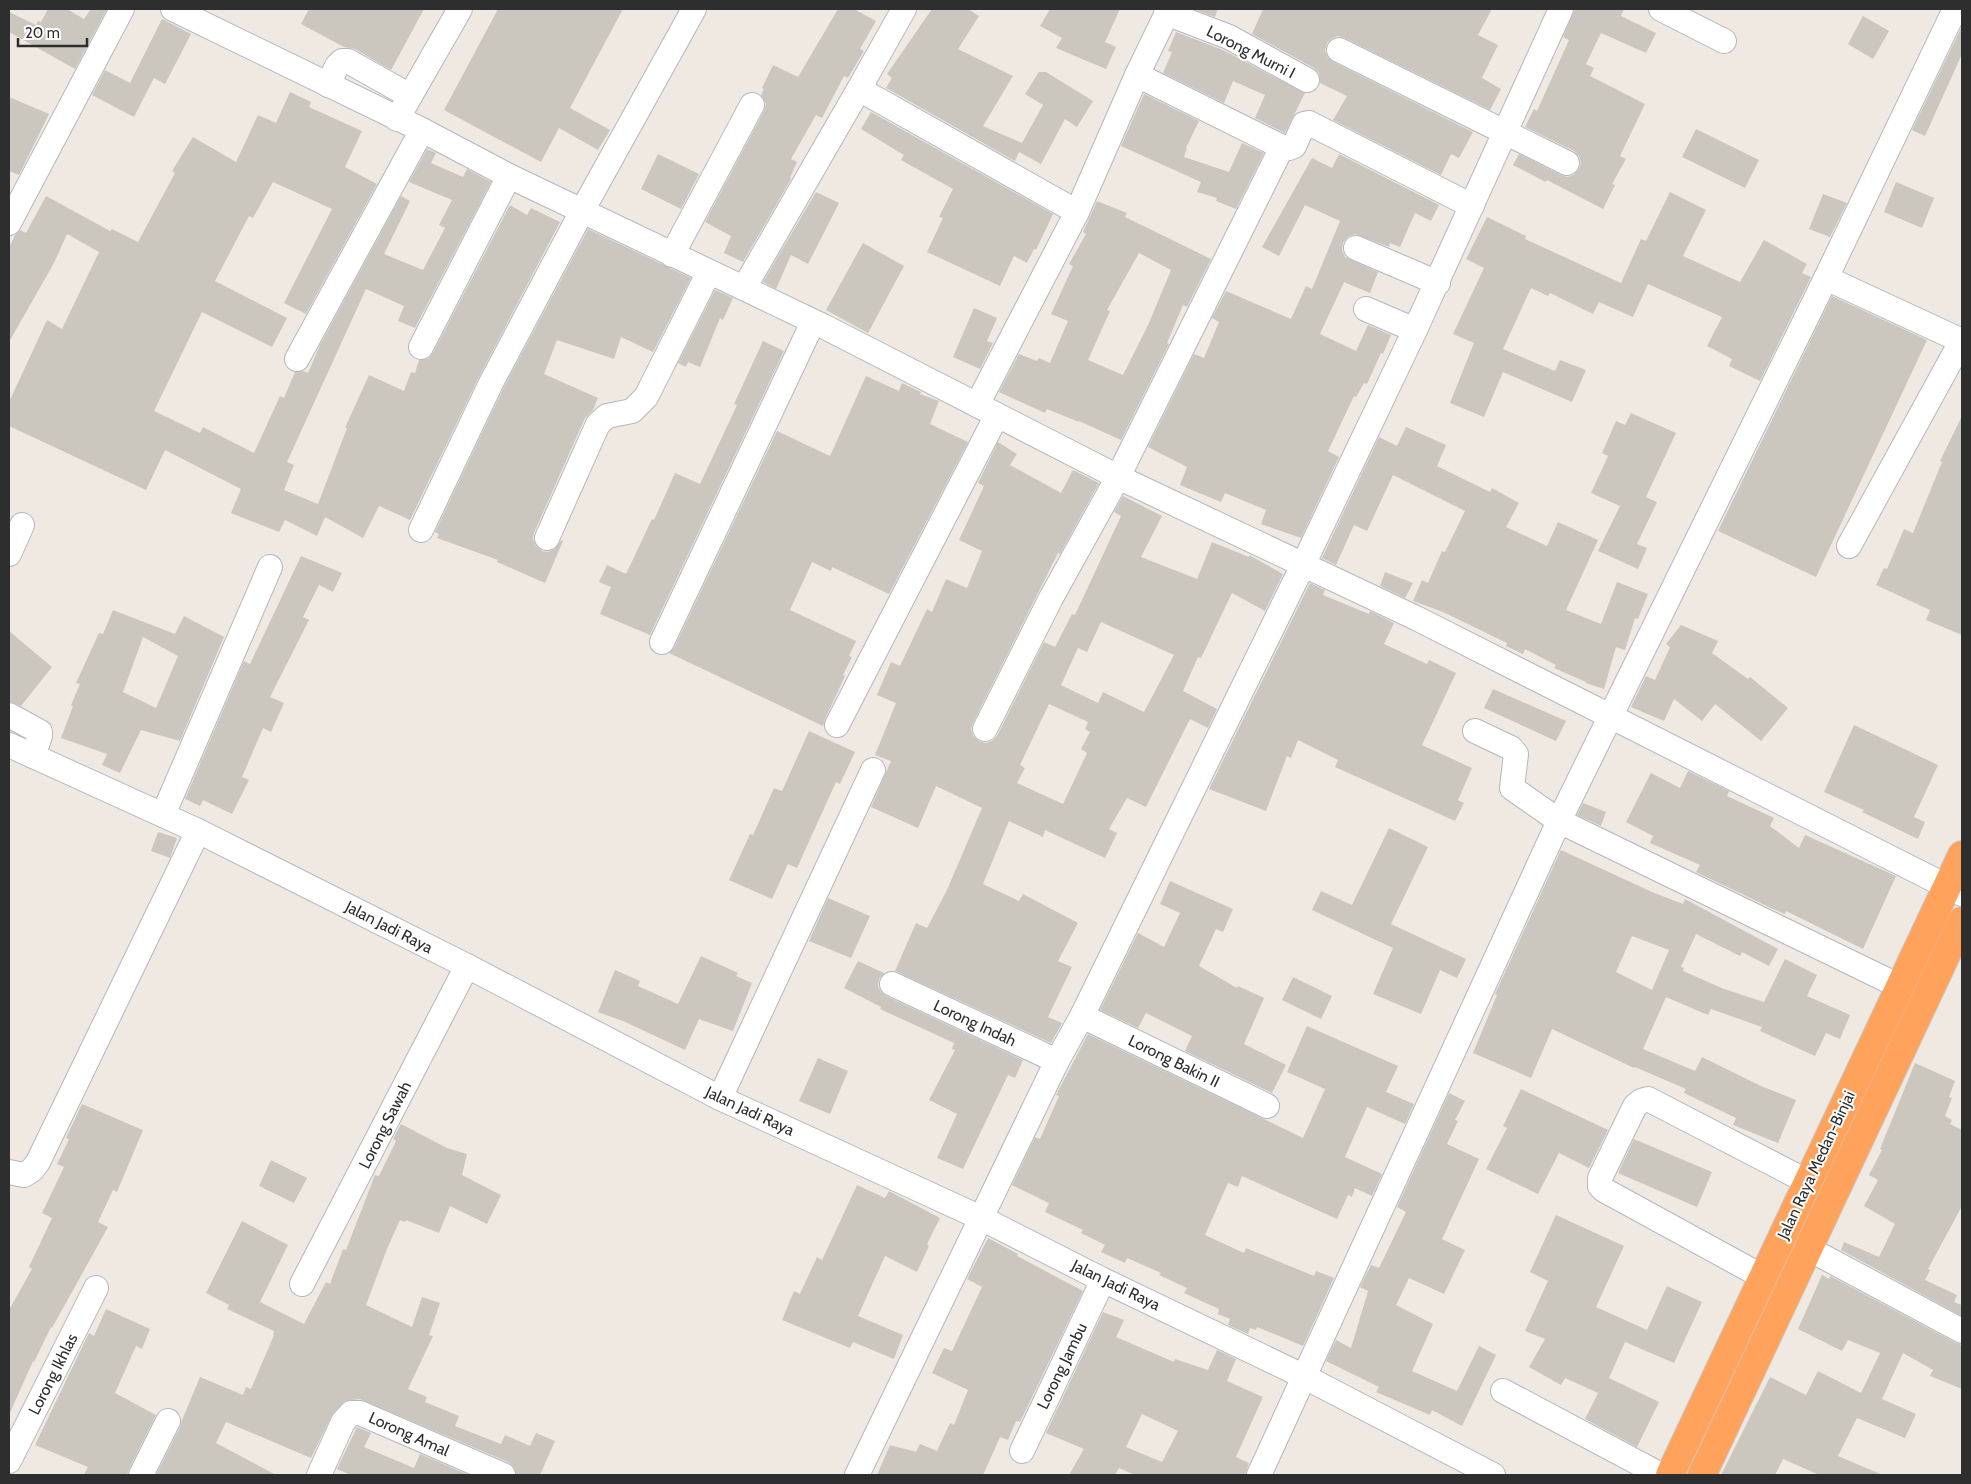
<svg xmlns="http://www.w3.org/2000/svg" width="1971" height="1484" viewBox="0 0 1971 1484" font-family="Cabin,sans-serif">
<rect width="100%" height="100%" fill="#efe9e1"/>
<g fill="#cbc7bf" fill-rule="evenodd">
<polygon points="48,9 67,9 84,19 91,9 107,9 75,69 9,32 9,12 36,25 38,21 41,22"/>
<polygon points="309,9 424,9 391,70 355,49 344,47 301,24"/>
<polygon points="498,9 623,9 570,108 610,130 598,150 559,128 541,162 444,110"/>
<polygon points="838,9 854,9 876,21 860,49 864,51 848,78 844,76 822,118 816,115 791,159 797,162 790,178 791,179 743,262 724,253 731,236 705,222 764,111 766,104 761,95 764,89 762,88 773,65 798,77"/>
<polygon points="932,9 968,9 979,16 958,49 1013,76 983,126 1022,143 1043,105 1025,94 1039,72 1046,72 1093,101 1077,127 1065,119 1041,164 1019,152 1015,161 886,88 892,78 887,74"/>
<polygon points="1050,9 1120,9 1105,42 1116,47 1106,69 1056,48 1062,38 1040,26"/>
<polygon points="1193,9 1218,9 1215,17"/>
<polygon points="1263,9 1492,9 1478,35 1498,45 1482,78 1501,89 1490,110 1345,38 1338,36 1331,39 1327,43 1325,51 1328,58 1333,62 1473,132 1459,158 1451,154 1441,175 1333,120 1347,96 1320,83 1319,73 1314,68 1252,34"/>
<polygon points="1575,9 1624,9 1621,16 1656,33 1646,53 1601,33 1586,64 1594,68 1590,76 1645,104 1620,156 1626,159 1612,184 1615,185 1603,209 1547,180 1546,182 1513,165 1519,154 1561,175 1567,177 1574,175 1579,169 1581,163 1579,156 1574,151 1525,127 1534,109 1537,111 1569,40 1563,37"/>
<polygon points="1863,16 1889,31 1873,59 1848,44"/>
<polygon points="162,19 191,34 165,84 154,78 134,117 92,95 105,70 130,83"/>
<polygon points="1962,26 1962,54 1925,136 1912,130"/>
<polygon points="1176,32 1223,50 1305,93 1285,133 1255,118 1265,95 1233,81 1224,103 1163,73 1172,52 1168,51"/>
<polygon points="290,92 311,102 309,107 362,131 345,167 377,184 306,314 284,303 332,209 273,182 253,218 249,216 215,281 287,318 272,347 202,312 154,411 200,433 203,427 254,453 280,396 284,398 295,372 303,371 308,373 320,345 401,196 410,201 384,254 423,270 445,228 439,225 452,200 409,182 427,149 436,153 431,163 463,177 467,169 491,182 415,328 398,321 404,306 366,289 287,462 294,465 284,490 318,504 347,428 345,428 369,375 404,391 411,372 415,373 419,360 428,359 433,353 510,205 527,215 531,208 560,222 479,377 410,520 379,506 363,538 325,517 317,536 285,520 279,532 231,513 241,489 165,450 146,490 9,426 9,402 47,320 62,329 99,252 67,234 54,263 9,342 9,248 15,235 20,230 26,233 46,196 110,231 112,229 138,242 175,173 172,171 193,137 236,162 258,115 276,123"/>
<polygon points="1144,94 1199,121 1186,148 1187,148 1184,157 1229,172 1242,143 1264,153 1236,209 1216,201 1217,198 1197,192 1201,182 1121,146"/>
<polygon points="9,97 49,114 19,175 9,171"/>
<polygon points="871,112 1053,214 1036,250 1034,249 1027,263 1014,256 1000,286 927,252 943,218 939,217 953,189 901,160 904,155 861,129"/>
<polygon points="1696,129 1759,160 1745,188 1682,157"/>
<polygon points="658,154 699,174 681,209 641,189"/>
<polygon points="1339,154 1439,205 1431,221 1415,213 1400,247 1390,243 1389,247 1355,234 1348,237 1343,243 1342,250 1345,257 1378,272 1370,293 1344,282 1320,334 1356,351 1368,325 1391,335 1383,354 1381,353 1367,384 1364,383 1356,397 1354,396 1328,451 1339,457 1301,538 1261,524 1266,510 1225,493 1221,502 1180,485 1187,467 1148,447 1194,354 1204,358 1219,322 1212,318 1226,291 1291,319 1306,286 1312,289 1340,221 1305,205 1279,256 1262,247 1312,158 1332,168"/>
<polygon points="1896,182 1934,198 1922,228 1884,212"/>
<polygon points="816,192 839,203 808,264 791,255 776,289 763,282"/>
<polygon points="1670,192 1706,210 1683,256 1740,282 1764,240 1807,264 1802,273 1811,277 1760,381 1729,366 1732,359 1707,346 1722,317 1648,284 1633,317 1599,302 1593,314 1550,293 1548,296 1531,288 1503,349 1555,371 1560,360 1586,370 1572,402 1503,372 1484,417 1450,403 1474,343 1453,334 1484,268 1466,259 1487,217 1526,236 1525,239 1621,283 1641,239 1646,241"/>
<polygon points="1823,194 1847,203 1830,237 1809,229"/>
<path d="M1097,201L1127,213L1125,217L1211,259L1187,307L1183,305L1167,343L1169,344L1121,440L1079,421V422L1047,409L1045,413L999,392L1019,354L1037,361L1039,358L1050,363L1068,321L1051,314L1073,266L1069,264L1086,234L1083,232ZM1139,253L1171,270L1149,323L1123,375L1088,360L1110,311L1107,310Z"/>
<polygon points="588,229 691,278 653,352 621,337 614,359 557,340 544,374 598,398 593,410 585,418 534,533 533,539 536,546 542,551 548,552 555,549 561,540 563,541 545,583 497,562 498,560 437,538 439,534 435,532 503,389"/>
<polygon points="863,243 904,266 868,333 826,310"/>
<polygon points="715,290 733,298 723,320 720,318 700,367 688,362 686,367 678,363"/>
<polygon points="1832,296 1927,340 1816,577 1718,531"/>
<polygon points="974,308 997,318 987,341 993,343 980,369 953,357"/>
<polygon points="763,341 784,351 650,635 600,614 611,587 599,582 607,565 626,574 652,519 654,520 675,473 700,484 737,405 734,404"/>
<polygon points="866,376 899,391 902,383 921,392 920,394 939,401 930,424 968,442 889,594 832,567 831,571 812,562 790,610 856,641 849,656 852,657 843,675 845,676 825,719 823,726 669,653 674,648 777,431 830,456"/>
<polygon points="1631,413 1676,433 1646,497 1657,502 1637,544 1647,548 1638,569 1598,551 1620,506 1591,493 1608,456 1602,453 1616,421 1625,425"/>
<polygon points="1962,416 1962,635 1926,620 1930,610 1876,585 1884,568 1887,569 1904,529 1913,533 1942,462 1940,461"/>
<polygon points="1406,427 1446,445 1437,466 1490,492 1492,488 1519,503 1506,527 1547,546 1558,522 1598,540 1566,610 1601,624 1617,582 1648,594 1638,619 1635,618 1625,650 1616,647 1604,689 1586,683 1586,682 1554,668 1556,665 1525,649 1523,654 1506,646 1507,643 1443,612 1413,601 1422,580 1428,583 1442,551 1445,552 1465,511 1393,475 1367,531 1354,525 1336,565 1322,558 1379,437 1397,446"/>
<path d="M998,442L1017,454L1010,465L1061,493L1073,470L1099,483L1060,554L1058,553L973,723L971,729L973,736L979,741L986,743L992,741L997,736L1044,642L1055,647L1072,614L1075,615L1121,516L1114,512L1123,496L1162,516L1141,557L1197,579L1212,542L1249,557V555L1283,574L1265,611L1232,593L1201,658L1198,657L1183,691L1217,709L1208,728L1190,719L1146,807L1127,798L1109,829L1117,833L1105,858L1045,830L1043,837L1009,821L983,884L1019,901L1023,894L1078,923L1058,961L1072,967L1048,1017L1062,1023L1051,1043L895,971L916,923L927,928L947,890L982,808L936,786L918,828L871,807L891,761L875,755L896,703L877,695L891,662L900,666L927,609L932,612L946,579L967,588L982,551L959,540L984,486L978,483ZM1101,622L1174,655L1144,712L1103,692L1098,703L1061,685L1078,648L1087,652ZM1049,704L1088,722L1085,729L1090,732L1081,749L1087,753L1063,804L1017,783L1025,768L1020,765Z"/>
<polygon points="301,556 342,573 333,592 319,585 303,617 309,620 270,697 284,703 271,732 263,728 242,777 249,780 232,814 203,800 200,806 185,799 244,661 250,664"/>
<polygon points="1385,572 1413,583 1405,598 1380,586"/>
<polygon points="1310,583 1325,590 1323,595 1369,614 1370,611 1394,623 1384,644 1427,664 1429,660 1456,673 1422,745 1472,768 1458,800 1464,803 1455,821 1335,767 1338,760 1298,740 1291,758 1287,756 1266,811 1209,789"/>
<path d="M113,610L175,634L184,616L224,637L180,741L141,730L120,773L102,765L107,754L61,738L73,706L71,705L80,684L76,683L99,633L103,634ZM143,637L178,656L156,708L123,692Z"/>
<polygon points="1681,625 1718,641 1712,653 1748,679 1750,677 1788,708 1761,741 1715,704 1702,721 1674,699 1664,721 1631,707 1646,676 1655,680 1670,647 1666,644"/>
<polygon points="9,631 52,667 21,706 9,701"/>
<polygon points="1493,689 1566,721 1556,741 1484,708"/>
<polygon points="1854,725 1938,765 1914,817 1925,822 1918,839 1862,812 1864,810 1824,792"/>
<polygon points="809,731 855,752 840,784 836,782 797,868 788,864 772,899 729,880 750,834 753,835 774,788 782,791"/>
<polygon points="1688,771 1729,791 1727,796 1774,818 1770,826 1799,848 1805,835 1896,876 1863,949 1786,911 1785,914 1771,908 1696,872 1700,865 1650,843 1653,836 1626,822 1651,773 1680,788"/>
<polygon points="1583,803 1606,812 1601,826 1577,815"/>
<polygon points="1389,828 1428,847 1391,924 1466,959 1457,978 1440,970 1421,1014 1373,994 1393,948 1312,910 1321,891 1352,905"/>
<polygon points="158,832 177,838 170,858 151,851"/>
<path d="M1561,850L1652,892L1683,904L1685,899L1778,949L1769,966L1742,952L1740,956L1696,934L1681,967L1684,968L1683,971L1724,989L1764,1002L1785,959L1817,975L1807,996L1850,1015L1840,1039L1826,1033L1815,1056L1760,1031L1762,1027L1711,1009L1708,1015L1666,997L1643,1049L1695,1071L1702,1057L1761,1086L1796,1100L1778,1143L1733,1125L1736,1118L1684,1093L1686,1089L1635,1067L1634,1068L1552,1029L1531,1078L1473,1053L1497,995L1495,994ZM1632,936L1669,950L1652,990L1616,972Z"/>
<polygon points="1170,881 1233,909 1223,932 1216,929 1199,966 1237,988 1238,986 1264,998 1244,1044 1286,1065 1272,1093 1185,1051 1192,1036 1146,1013 1138,1028 1100,1010 1138,933 1164,947 1180,913 1160,904"/>
<polygon points="828,898 870,916 851,958 809,941"/>
<polygon points="701,956 738,973 736,976 752,983 733,1031 699,1019 685,1050 623,1021 598,1012 615,970 640,981 638,986 678,1004"/>
<polygon points="858,961 884,973 879,979 878,986 881,992 886,996 1023,1060 1015,1078 1008,1075 963,1169 937,1158 957,1114 929,1100 955,1050 952,1049 954,1043 880,1009 881,1007 844,988"/>
<polygon points="1293,977 1332,996 1321,1019 1282,1000"/>
<polygon points="1307,1026 1398,1066 1386,1092 1414,1104 1405,1124 1367,1107 1345,1157 1382,1174 1372,1196 1355,1188 1352,1197 1348,1195 1337,1219 1242,1176 1238,1187 1228,1183 1205,1235 1244,1253 1246,1248 1314,1276 1316,1271 1334,1278 1303,1346 1257,1327 1256,1330 1250,1328 1248,1334 1228,1325 1230,1319 1218,1314 1219,1309 1184,1293 1187,1288 1159,1275 1161,1273 1127,1258 1125,1263 1101,1252 1105,1245 1081,1233 1083,1230 1045,1212 1049,1203 1012,1185 1035,1137 1040,1139 1059,1096 1056,1095 1088,1034 1303,1138 1325,1089 1287,1072"/>
<polygon points="818,1058 848,1071 830,1114 799,1101"/>
<polygon points="1915,1063 1955,1081 1949,1097 1952,1098 1945,1116 1952,1120 1950,1124 1962,1130 1962,1206 1928,1269 1930,1270 1925,1280 1957,1295 1954,1302 1962,1305 1962,1316 1841,1250 1844,1242 1879,1257 1895,1224 1864,1206 1878,1180 1869,1175 1882,1150 1880,1149"/>
<polygon points="1521,1089 1608,1130 1589,1168 1559,1153 1538,1194 1486,1169 1507,1128 1503,1126"/>
<polygon points="1449,1093 1465,1101 1455,1120 1458,1121 1447,1144 1479,1159 1442,1239 1465,1250 1444,1294 1409,1278 1396,1305 1433,1324 1412,1371 1457,1391 1479,1346 1496,1355 1462,1426 1432,1410 1430,1415 1376,1392 1379,1387 1326,1361 1336,1340 1351,1348 1368,1291 1360,1287 1371,1265 1379,1268 1406,1212 1397,1207"/>
<polygon points="82,1104 143,1130 117,1192 113,1190 98,1222 108,1227 52,1328 51,1327 34,1362 33,1361 9,1415 9,1310 32,1269 29,1267 52,1218 42,1213 64,1167 57,1164 69,1139 66,1138"/>
<polygon points="401,1124 447,1148 467,1154 462,1175 501,1195 487,1224 450,1206 439,1233 406,1220 405,1222 400,1220 387,1249 366,1305 412,1327 422,1297 440,1303 429,1335 433,1336 408,1389 427,1397 425,1402 459,1416 455,1426 501,1444 505,1435 530,1446 536,1433 555,1441 540,1475 516,1475 514,1467 508,1462 360,1399 345,1401 333,1413 311,1458 226,1422 216,1443 276,1475 156,1475 180,1427 182,1420 200,1377 243,1395 246,1387 251,1389 274,1335 273,1335 274,1331 227,1309 229,1305 206,1293 242,1221 288,1245 260,1302 304,1324 326,1282 330,1284 343,1249 346,1250 375,1175 379,1176 396,1141 393,1139"/>
<polygon points="1634,1139 1712,1172 1697,1207 1618,1173"/>
<polygon points="271,1160 307,1178 294,1203 259,1186"/>
<polygon points="857,1185 885,1198 889,1191 940,1218 927,1244 929,1246 917,1272 885,1256 858,1316 903,1335 894,1359 853,1342 850,1348 782,1320 794,1291 800,1294 817,1257 822,1260"/>
<polygon points="1556,1215 1624,1246 1596,1307 1647,1330 1667,1286 1702,1302 1674,1363 1625,1342 1609,1378 1659,1402 1637,1447 1585,1419 1598,1393 1565,1378 1561,1385 1529,1367 1545,1339 1525,1331 1548,1281 1530,1272"/>
<polygon points="988,1238 1018,1254 1017,1256 1083,1291 1020,1422 1016,1421 1008,1440 1000,1437 983,1475 877,1475 890,1445 916,1452 920,1444 937,1451 950,1423 954,1425 968,1390 932,1373 944,1348 952,1351 982,1287 967,1279"/>
<polygon points="1822,1275 1829,1279 1830,1276 1956,1343 1962,1345 1962,1389 1930,1376 1933,1370 1903,1353 1882,1399 1916,1414 1905,1438 1857,1418 1838,1456 1883,1475 1819,1475 1783,1459 1775,1475 1721,1475 1770,1377 1806,1395 1818,1371 1861,1393 1880,1353 1848,1340 1842,1351 1798,1329"/>
<polygon points="106,1309 150,1329 142,1349 136,1346 115,1393 156,1415 129,1469 127,1475 84,1475 88,1467 35,1445 89,1333 94,1336"/>
<path d="M1103,1312L1124,1320L1116,1337L1174,1362L1175,1359L1208,1370L1217,1350L1236,1359L1227,1381L1263,1397L1236,1457L1249,1463L1245,1475H1135L1119,1468L1115,1475H1069L1084,1449L1046,1433ZM1142,1414L1178,1431L1162,1462L1126,1447Z"/>
<polygon points="357,1427 371,1433 364,1447 414,1468 420,1454 469,1475 351,1475 337,1469"/>
</g>
<g fill="none" stroke-linecap="round" stroke-linejoin="round">
<defs>
<g id="minor">
<polyline points="173,9 422,130 509,176 823,326 1118,477 1416,618 1962,894"/>
<polyline points="1661,9 1724,41"/>
<polyline points="1166,13 1229,37 1307,80"/>
<polyline points="1339,50 1567,163"/>
<polyline points="1137,75 1282,147 1289,148 1294,146 1304,124 1309,123 1472,206"/>
<polyline points="328,85 337,66 342,61 348,61 410,96"/>
<polyline points="859,89 1077,212"/>
<polyline points="397,119 460,9"/>
<polyline points="9,223 122,9"/>
<polyline points="1356,248 1438,283"/>
<polyline points="672,255 752,105"/>
<polyline points="1826,278 1962,341"/>
<polyline points="744,288 859,89 904,9"/>
<polyline points="1366,309 1415,330"/>
<polyline points="421,347 509,176"/>
<polyline points="297,359 422,130"/>
<polyline points="977,405 1077,212 1137,75 1169,9"/>
<polyline points="421,530 491,383 582,211 694,9"/>
<polyline points="547,538 598,424 607,416 632,411 646,397 709,272"/>
<polyline points="1849,546 1962,340"/>
<polyline points="9,554 22,525"/>
<polyline points="662,642 813,322"/>
<polyline points="9,715 40,732 40,736 33,756"/>
<polyline points="837,725 997,415"/>
<polyline points="985,729 1051,598 1118,477 1282,147"/>
<polyline points="1475,731 1511,748 1516,754 1512,788 1559,821 1899,986"/>
<polyline points="9,745 198,831 467,966 720,1098 981,1218 1103,1280 1305,1377 1493,1475"/>
<polyline points="163,815 270,567"/>
<polyline points="892,984 1057,1061"/>
<polyline points="1082,1016 1267,1106"/>
<polyline points="720,1098 873,770"/>
<polyline points="9,1172 24,1175 32,1170 38,1162 198,831"/>
<polyline points="1809,1249 1962,1331"/>
<polyline points="1763,1277 1604,1190 1600,1186 1600,1178 1635,1106 1641,1101 1648,1099 1808,1182"/>
<polyline points="302,1284 467,966"/>
<polyline points="1503,1391 1661,1475"/>
<polyline points="1022,1451 1103,1280"/>
<polyline points="9,1461 96,1288"/>
<polyline points="141,1475 168,1421"/>
<polyline points="319,1475 343,1422 351,1413 360,1413 503,1475"/>
<polyline points="857,1475 1057,1061 1082,1016 1303,565 1415,330 1561,9"/>
<polyline points="1259,1475 1559,821 1826,278 1955,9"/>
</g>
<g id="highway">
<polyline points="1670,1475 1962,855"/>
<polyline points="1702,1475 1962,921"/>
</g>
</defs>
<use href="#minor" stroke="#b4b7c1" stroke-width="26"/>
<use href="#highway" stroke="#c9c9c9" stroke-width="30"/>
<use href="#minor" stroke="#fff" stroke-width="24"/>
<use href="#highway" stroke="#ffa35c" stroke-width="28"/>
</g>
<g text-anchor="middle" dominant-baseline="central" stroke-width="4" stroke-linejoin="round" paint-order="stroke">
<g font-size="16" fill="#2e2e2e" stroke="#fff">
<text transform="translate(1251 52) rotate(27)">Lorong Murni I</text>
<text transform="translate(389 927) rotate(27)">Jalan Jadi Raya</text>
<text transform="translate(975 1023) rotate(25)">Lorong Indah</text>
<text transform="translate(1174 1061) rotate(26)">Lorong Bakin II</text>
<text transform="translate(750 1111) rotate(25)">Jalan Jadi Raya</text>
<text transform="translate(385 1125) rotate(-63)">Lorong Sawah</text>
<text transform="translate(1816 1165) rotate(-65)">Jalan Raya Medan-Binjai</text>
<text transform="translate(1116 1285) rotate(26)">Jalan Jadi Raya</text>
<text transform="translate(1062 1366) rotate(-64)">Lorong Jambu</text>
<text transform="translate(53 1374) rotate(-63)">Lorong Ikhlas</text>
<text transform="translate(409 1434) rotate(24)">Lorong Amal</text>
</g>
</g>
<rect width="1971" height="1484" fill="none" stroke="#2e2e2e" stroke-width="20"/>
<path d="M18 38v8h69v-8" fill="none" stroke="#2e2e2e" stroke-width="2.5"/>
<text x="25" y="38" font-size="15" fill="#2e2e2e" stroke="#ffffff" stroke-width="4" paint-order="stroke">20 m</text>
</svg>
